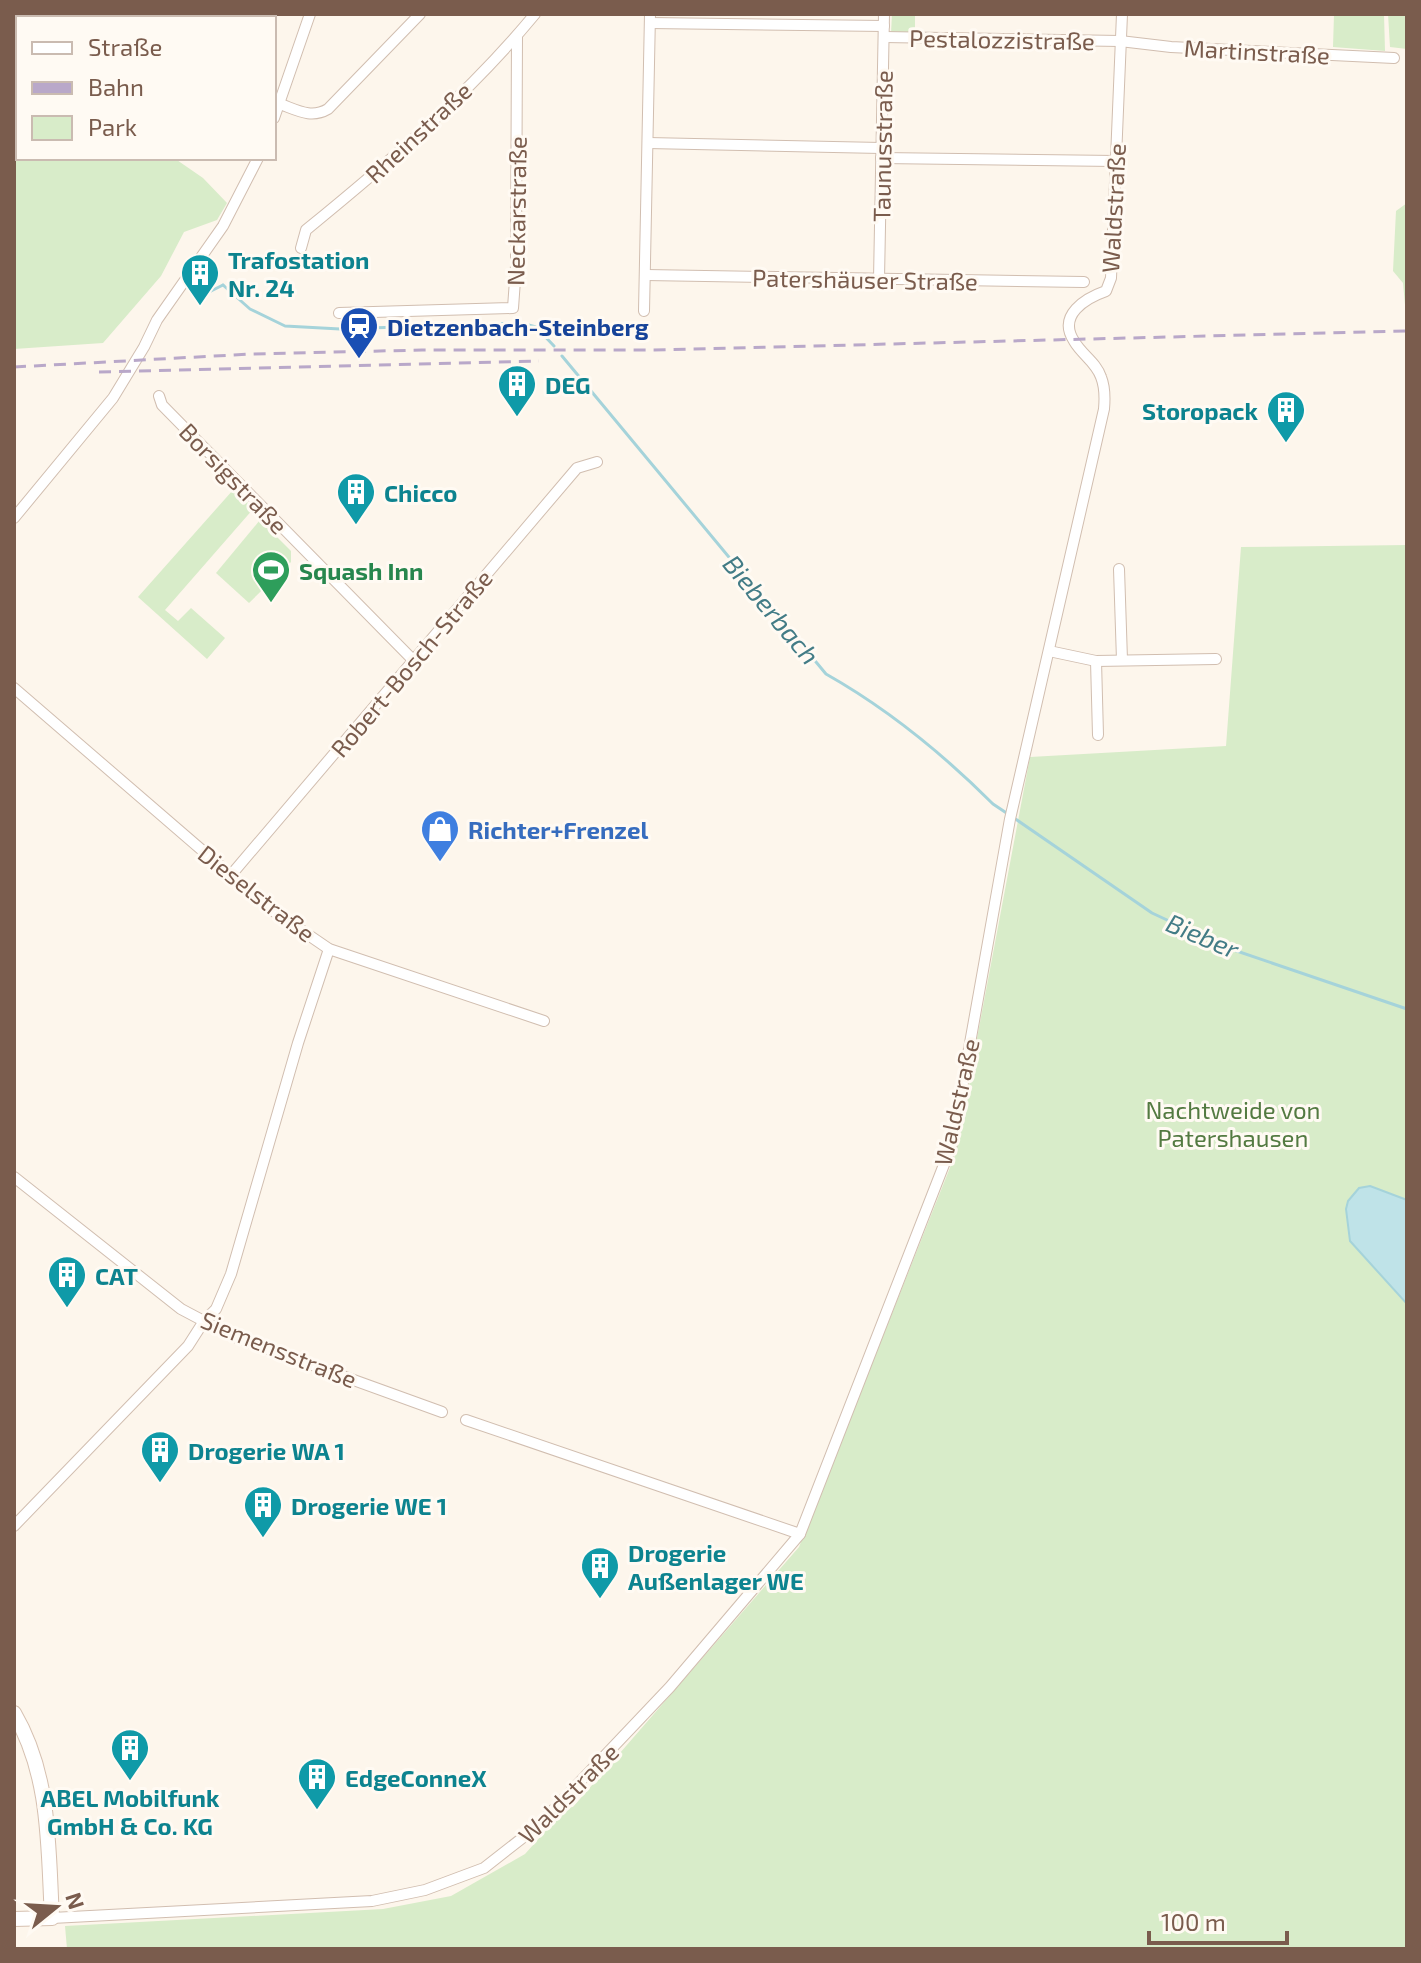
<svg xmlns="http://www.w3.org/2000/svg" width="1421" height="1963" viewBox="0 0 1421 1963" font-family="'Exo 2',sans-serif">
<rect width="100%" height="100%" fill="#fdf6ec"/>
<g fill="#d8ecc9">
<polygon points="892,14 915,14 915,33 891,33"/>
<polygon points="1334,14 1384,14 1385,51 1333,47"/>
<polygon points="1388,14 1407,14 1407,49 1390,47"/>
<polygon points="14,33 18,33 18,158 174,158 203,178 227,203 217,220 184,232 161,276 103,343 14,349"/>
<polygon points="1407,203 1407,316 1406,316 1403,283 1393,271 1396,211"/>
<polygon points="233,490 254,508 165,610 178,621 191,608 225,638 207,659 138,597"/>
<polygon points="260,520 291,551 291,562 249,603 216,573"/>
<polygon points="1407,545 1407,1949 67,1949 65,1926 383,1909 451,1896 525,1854 566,1808 573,1807 799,1547 955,1155 1030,757 1226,746 1241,547"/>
</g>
<polygon fill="#bfe3e8" stroke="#a5d3da" stroke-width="2" points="1370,1186 1407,1200 1407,1304 1350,1241 1346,1209 1348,1201 1359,1188"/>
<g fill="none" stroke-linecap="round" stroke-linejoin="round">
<g stroke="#a5d3da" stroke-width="3">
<polyline points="223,285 250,309 285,326 340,329 521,323 536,327 554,346"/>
<polyline points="211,291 223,285"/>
<path d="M562,356L826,674C888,709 942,753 993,804L1008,814"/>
<polyline points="1014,818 1152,913 1225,947 1407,1009"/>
</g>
<defs>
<g id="street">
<polyline points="67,18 103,14"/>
<polyline points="650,23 884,26"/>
<polyline points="14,24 18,23"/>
<polyline points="884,37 1120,41 1171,47 1394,58"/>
<path d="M280,104C297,110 311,119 328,109L420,14"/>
<polyline points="274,118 310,14"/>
<polyline points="648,143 881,148"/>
<polyline points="881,158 1115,161"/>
<path d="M301,248L306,230C387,164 468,95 535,14"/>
<polyline points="646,275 1084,282"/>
<polyline points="879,279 884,14"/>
<polyline points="644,311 650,14"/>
<polyline points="339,313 513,308 516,266 517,36"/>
<polyline points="159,396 162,405 413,660"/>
<polyline points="14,518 113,398 144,347 157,320 223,226 258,158"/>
<polyline points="1119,569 1122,660"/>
<polyline points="1049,651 1096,661 1216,659"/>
<polyline points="1096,661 1098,735"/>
<polyline points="14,688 269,908 329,949 544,1021"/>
<polyline points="231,875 577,468 597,462"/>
<polyline points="14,1177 181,1309 232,1336 442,1412"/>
<polyline points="466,1420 800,1534"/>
<polyline points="14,1526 188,1346 204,1321 216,1309 231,1274 298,1043 329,949"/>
<path d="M52,1918L372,1901L425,1890L484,1868L539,1825L670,1687L800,1534L952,1144L1010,819L1104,409C1105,398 1105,387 1101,377C1096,362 1082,355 1074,341C1057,315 1086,298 1106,291L1111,278L1122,14"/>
</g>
<path id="secondary" d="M14,1713C51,1776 48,1848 52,1918L14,1919"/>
</defs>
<use href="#street" stroke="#d1beb0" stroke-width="12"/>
<use href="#secondary" stroke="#d6c0b0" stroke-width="16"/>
<use href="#street" stroke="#fff" stroke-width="10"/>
<use href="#secondary" stroke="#fff" stroke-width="14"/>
<g stroke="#b9a8c9" stroke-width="3" stroke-dasharray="12 8" stroke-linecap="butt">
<polyline points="14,367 252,354 422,350 652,350 1407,331"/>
<polyline points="99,372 539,361"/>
</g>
</g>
<defs>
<symbol id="building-pin" viewBox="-11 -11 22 30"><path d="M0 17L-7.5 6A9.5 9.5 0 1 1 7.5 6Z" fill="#0f9aa8" stroke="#fffaf3"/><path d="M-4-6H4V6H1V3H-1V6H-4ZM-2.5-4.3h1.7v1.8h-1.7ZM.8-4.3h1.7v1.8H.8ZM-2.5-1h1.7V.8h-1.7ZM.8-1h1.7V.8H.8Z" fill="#fff"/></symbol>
<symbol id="station-pin" viewBox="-11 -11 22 30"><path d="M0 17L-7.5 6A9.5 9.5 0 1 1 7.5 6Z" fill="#1a4fb4" stroke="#fffaf3"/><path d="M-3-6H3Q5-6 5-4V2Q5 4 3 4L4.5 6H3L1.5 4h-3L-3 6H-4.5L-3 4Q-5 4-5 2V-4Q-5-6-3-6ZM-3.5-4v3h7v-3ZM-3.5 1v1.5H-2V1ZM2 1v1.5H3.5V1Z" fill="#fff"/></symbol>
<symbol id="stadium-pin" viewBox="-11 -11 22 30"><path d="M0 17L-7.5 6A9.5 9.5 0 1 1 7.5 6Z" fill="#2e9e5b" stroke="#fffaf3"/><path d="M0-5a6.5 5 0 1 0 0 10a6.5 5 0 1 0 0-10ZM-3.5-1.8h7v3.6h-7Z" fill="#fff"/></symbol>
<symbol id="shop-pin" viewBox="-11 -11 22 30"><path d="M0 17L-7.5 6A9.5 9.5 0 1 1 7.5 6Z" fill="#3f7fe0" stroke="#fffaf3"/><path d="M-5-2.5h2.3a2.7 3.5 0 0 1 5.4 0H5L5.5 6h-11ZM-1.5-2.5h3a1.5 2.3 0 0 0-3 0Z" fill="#fff"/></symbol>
</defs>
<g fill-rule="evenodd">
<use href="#building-pin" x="178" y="251" width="44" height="60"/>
<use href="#station-pin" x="337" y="304" width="44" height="60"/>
<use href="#building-pin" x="495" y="362" width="44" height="60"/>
<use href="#building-pin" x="1264" y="388" width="44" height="60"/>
<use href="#building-pin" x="334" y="470" width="44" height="60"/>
<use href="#stadium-pin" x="249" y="548" width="44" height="60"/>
<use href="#shop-pin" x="418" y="807" width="44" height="60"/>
<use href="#building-pin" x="45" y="1253" width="44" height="60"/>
<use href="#building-pin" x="138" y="1428" width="44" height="60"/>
<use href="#building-pin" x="241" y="1483" width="44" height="60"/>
<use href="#building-pin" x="578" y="1544" width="44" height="60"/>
<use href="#building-pin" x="108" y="1726" width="44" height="60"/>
<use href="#building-pin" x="295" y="1755" width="44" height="60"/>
</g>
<g text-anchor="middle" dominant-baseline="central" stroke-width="6" stroke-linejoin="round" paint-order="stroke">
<g font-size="24" fill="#7a5c4d" stroke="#fffaf3">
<text transform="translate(1002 39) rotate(1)">Pestalozzistraße</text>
<text transform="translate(1257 51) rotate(3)">Martinstraße</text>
<text transform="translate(418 132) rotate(-43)">Rheinstraße</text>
<text transform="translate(882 146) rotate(-89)">Taunusstraße</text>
<text transform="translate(1113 208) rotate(-87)">Waldstraße</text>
<text transform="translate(516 211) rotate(-89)">Neckarstraße</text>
<text transform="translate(865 279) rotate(1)">Patershäuser Straße</text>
<text transform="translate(234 478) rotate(46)">Borsigstraße</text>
<text transform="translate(411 663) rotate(-50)">Robert-Bosch-Straße</text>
<text transform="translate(257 893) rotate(38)">Dieselstraße</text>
<text transform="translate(956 1102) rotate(-77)">Waldstraße</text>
<text transform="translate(279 1349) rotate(22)">Siemensstraße</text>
<text transform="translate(568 1793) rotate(-45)">Waldstraße</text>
</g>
<g font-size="24" font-weight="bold" fill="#0d838f" stroke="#fffaf3" text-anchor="start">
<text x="228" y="259">Trafostation<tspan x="228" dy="28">Nr. 24</tspan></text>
<text x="545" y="384">DEG</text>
<text x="1258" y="410" text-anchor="end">Storopack</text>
<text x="384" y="492">Chicco</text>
<text x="95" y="1275">CAT</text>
<text x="188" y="1450">Drogerie WA 1</text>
<text x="291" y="1505">Drogerie WE 1</text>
<text x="628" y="1552">Drogerie<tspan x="628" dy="28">Außenlager WE</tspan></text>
<text x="345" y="1777">EdgeConneX</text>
<text x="130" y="1797" text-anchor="middle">ABEL Mobilfunk<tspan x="130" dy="28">GmbH &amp; Co. KG</tspan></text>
</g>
<g font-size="24" font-weight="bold" fill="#164399" stroke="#fffaf3" text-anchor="start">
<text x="387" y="326">Dietzenbach-Steinberg</text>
</g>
<g font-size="24" font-weight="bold" fill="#27864d" stroke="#fffaf3" text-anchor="start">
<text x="299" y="570">Squash Inn</text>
</g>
<g font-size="24" font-weight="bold" fill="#366cbe" stroke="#fffaf3" text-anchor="start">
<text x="468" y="829">Richter+Frenzel</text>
</g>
<g font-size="24" fill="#537a41" stroke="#fffaf3">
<text x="1233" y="1109">Nachtweide von<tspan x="1233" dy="28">Patershausen</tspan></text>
</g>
<g font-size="26" font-style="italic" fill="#437c86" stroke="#fffaf3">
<text transform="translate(772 609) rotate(50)">Bieberbach</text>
<text transform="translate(1203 935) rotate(23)">Bieber</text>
</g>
</g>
<rect width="1421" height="1963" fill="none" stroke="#7a5c4d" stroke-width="32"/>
<rect x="16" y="16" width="260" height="144" fill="#fffaf3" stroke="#cabbb1" stroke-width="2"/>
<rect x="32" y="42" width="40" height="12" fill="#ffffff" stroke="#cabbb1" stroke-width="2"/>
<text x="88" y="56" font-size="24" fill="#7a5c4d">Straße</text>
<rect x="32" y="82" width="40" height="12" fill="#b9a8c9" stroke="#cabbb1" stroke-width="2"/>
<text x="88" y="96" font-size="24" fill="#7a5c4d">Bahn</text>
<rect x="32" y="116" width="40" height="24" fill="#d8ecc9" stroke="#cabbb1" stroke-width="2"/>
<text x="88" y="136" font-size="24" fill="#7a5c4d">Park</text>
<g transform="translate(56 1907) rotate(72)" stroke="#fffaf3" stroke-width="6" paint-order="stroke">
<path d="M0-6L14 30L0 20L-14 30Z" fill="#7a5c4d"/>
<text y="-12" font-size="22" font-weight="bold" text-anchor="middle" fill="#7a5c4d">N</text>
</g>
<path d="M1149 1931v12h138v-12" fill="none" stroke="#7a5c4d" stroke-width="4"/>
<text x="1161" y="1931" font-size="24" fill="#7a5c4d" stroke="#fffaf3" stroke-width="6" paint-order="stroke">100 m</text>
</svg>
